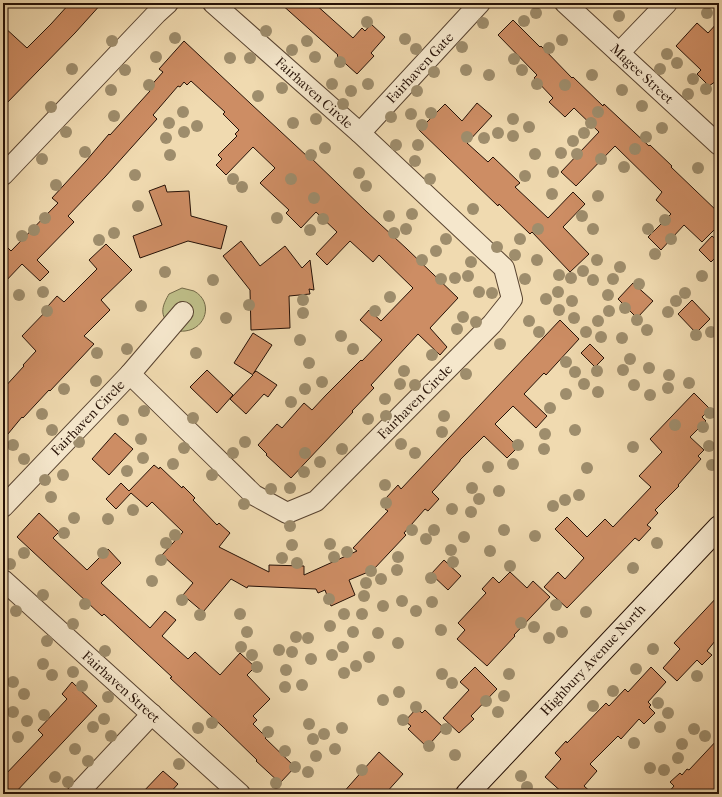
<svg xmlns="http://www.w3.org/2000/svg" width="722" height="797" viewBox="0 0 722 797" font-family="'IM FELL French Canon',serif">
<rect width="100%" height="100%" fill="#f0dab0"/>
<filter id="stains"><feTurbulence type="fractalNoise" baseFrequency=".005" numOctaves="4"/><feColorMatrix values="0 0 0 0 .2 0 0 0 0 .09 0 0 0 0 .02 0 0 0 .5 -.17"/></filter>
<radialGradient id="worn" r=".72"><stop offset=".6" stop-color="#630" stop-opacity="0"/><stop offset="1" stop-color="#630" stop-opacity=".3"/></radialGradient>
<path fill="#bebe88" stroke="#726847" d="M182,288C186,289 190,290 194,291C214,302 206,329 185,331C182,331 179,332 176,330C172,328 170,325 167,322C159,312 164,303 169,294Z"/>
<g fill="#cd8d64" stroke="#261106">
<polygon points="70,3 102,3 75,33 3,107 3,26 27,48 51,24"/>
<polygon points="280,3 314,3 353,38 362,28 365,31 371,24 385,37 371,53 374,56 357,74 337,56 338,55"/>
<polygon points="513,20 540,47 541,46 572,78 573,77 603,106 604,104 649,146 650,145 672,166 671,167 719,213 719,225 702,242 684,225 661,250 648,237 671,214 656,200 662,192 615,146 576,186 561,172 599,132 574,108 565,117 549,102 553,98 534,78 537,75 498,35"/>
<polygon points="719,21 719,79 709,86 697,74 701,70 676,46 697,23 708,33"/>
<polygon points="184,41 251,104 308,157 309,156 367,212 407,249 458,298 430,328 447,347 440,355 418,334 371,385 374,388 352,411 353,412 291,478 266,455 267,454 258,445 277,424 282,428 304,403 312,410 326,395 361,360 362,361 382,340 360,320 369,310 381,321 413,288 379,255 373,262 350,241 327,265 316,254 337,232 316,212 301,228 286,213 289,210 260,183 275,168 253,147 226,175 216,165 222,159 218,155 237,136 235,134 239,130 223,114 225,112 191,81 187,85 184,82 180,87 178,86 153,115 157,119 105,177 68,216 74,222 37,260 49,272 40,281 22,264 3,284 3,243 11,251 58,203 52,198 86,161 109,134 110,135 150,91 148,89 163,72 159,69"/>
<polygon points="477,103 492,116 467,143 488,162 493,157 520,183 515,187 548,218 573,192 585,204 563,227 589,254 570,272 532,232 530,234 499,204 498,206 419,130 445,104 462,121"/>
<polygon points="165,185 167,192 189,191 191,216 227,226 221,249 188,241 140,258 133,236 162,225 149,191"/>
<polygon points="712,236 719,242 719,254 711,262 699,250"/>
<polygon points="241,241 260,266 285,246 302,268 310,260 314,290 309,289 310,294 289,296 290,328 251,330 250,290 223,256"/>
<polygon points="106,244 132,270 101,300 110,310 84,336 94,344 50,391 49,390 23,418 22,417 3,440 3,389 24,366 23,365 36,351 22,336 50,307 48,306 57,296 64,302 97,269 89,260"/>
<polygon points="633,283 653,301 637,318 618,299"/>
<polygon points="692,300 710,319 696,333 678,314"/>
<polygon points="560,320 579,339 546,375 544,373 524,394 547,416 536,428 513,406 495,424 518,447 507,458 484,436 460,460 460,461 434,490 432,492 439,499 428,511 425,509 404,533 406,535 373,570 349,580 355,595 331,606 325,590 318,593 316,589 248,586 247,588 231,579 203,612 183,595 193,583 162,555 183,532 152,502 147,507 131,493 116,509 106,499 121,483 129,491 154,465 159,469 160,467 182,488 183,486 195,498 193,500 217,525 219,523 230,533 219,547 269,572 269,565 304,566 304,575 357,551 353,548 388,511 385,509 391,503 386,498 398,485 401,489 416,473"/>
<polygon points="253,333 272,345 253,374 256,371 277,385 268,397 264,394 246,414 230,399 253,375 234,363"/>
<polygon points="590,344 604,358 595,367 581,353"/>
<polygon points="207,370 233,395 217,413 190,387"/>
<polygon points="694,393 710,409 702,417 706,421 690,437 704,450 698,456 701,459 678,485 679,486 655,510 658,513 647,525 651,528 639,541 635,538 567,608 544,587 558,572 565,579 584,558 555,529 567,517 587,537 605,519 613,527 651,487 639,476 662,452 650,439"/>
<polygon points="115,433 133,449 109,475 92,459"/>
<polygon points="39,513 59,532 53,538 87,570 108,549 121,563 101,583 150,628 165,611 176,620 162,636 188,659 195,652 220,675 240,653 255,667 247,675 270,699 253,716 257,720 253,724 266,737 265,738 295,767 280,783 256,761 257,760 222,726 170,678 172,677 104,614 102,616 17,537"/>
<polygon points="444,560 461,576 448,590 431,574"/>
<polygon points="510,572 527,588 533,581 550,597 514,635 515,636 487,666 457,639 465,630 458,623 486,593 482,589 493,577 499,583"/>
<polygon points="719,595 719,636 707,651 712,655 702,665 697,660 677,681 663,668 680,649 674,643"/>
<polygon points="475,667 497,689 471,716 474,719 459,733 443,718 469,690 460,682"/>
<polygon points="651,667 666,682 648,702 651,705 649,707 655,713 644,724 639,719 621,739 618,736 590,764 597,771 584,786 593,794 564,794 545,777 561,759 555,753 566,741 567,743 606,703 609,706 625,689 628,692"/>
<polygon points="72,682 97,706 14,794 3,794 3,777 43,735 38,730 67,699 62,694"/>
<polygon points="417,708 422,713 425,710 444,728 427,747 408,729 411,726 405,721"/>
<polygon points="719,738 719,784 710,794 667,794 674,786 670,782 680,773 682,775 687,769 689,770"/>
<polygon points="379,752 403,774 385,794 342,794"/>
<polygon points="163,771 178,784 169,794 141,794"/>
</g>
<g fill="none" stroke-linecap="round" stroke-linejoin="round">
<defs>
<g id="minor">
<polyline points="565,3 719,145"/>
<polyline points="619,53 667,3"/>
<polyline points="360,133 480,3"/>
<polyline points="3,175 157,13 168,3"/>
<polyline points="130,374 254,495 287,513 316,501 492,324 512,299 504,268 360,133 213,3"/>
<polyline points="3,507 130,374 183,312"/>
<polyline points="3,580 240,794"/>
<polyline points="77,794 152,714"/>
</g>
<polyline id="secondary" points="467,794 719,527"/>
</defs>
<use href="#minor" stroke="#584330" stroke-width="22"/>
<use href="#secondary" stroke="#261106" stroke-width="24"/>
<use href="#minor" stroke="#f5e7cc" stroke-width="20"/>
<use href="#secondary" stroke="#f5e7cc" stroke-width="22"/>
</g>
<g fill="#9e8d6c">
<circle cx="536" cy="13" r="6"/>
<circle cx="707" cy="13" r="6"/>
<circle cx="619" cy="16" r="6"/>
<circle cx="524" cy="21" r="6"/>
<circle cx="367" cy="22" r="6"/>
<circle cx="483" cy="23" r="6"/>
<circle cx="266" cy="31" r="6"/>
<circle cx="175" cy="38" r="6"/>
<circle cx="405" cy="39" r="6"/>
<circle cx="562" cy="40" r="6"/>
<circle cx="112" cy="41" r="6"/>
<circle cx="307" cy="41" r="6"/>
<circle cx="462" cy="47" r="6"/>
<circle cx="549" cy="48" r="6"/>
<circle cx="416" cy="49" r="6"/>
<circle cx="292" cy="50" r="6"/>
<circle cx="667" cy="54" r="6"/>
<circle cx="156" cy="57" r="6"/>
<circle cx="315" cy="57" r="6"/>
<circle cx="230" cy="58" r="6"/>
<circle cx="250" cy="58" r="6"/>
<circle cx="514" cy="59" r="6"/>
<circle cx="340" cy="62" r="6"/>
<circle cx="677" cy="63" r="6"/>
<circle cx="72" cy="69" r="6"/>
<circle cx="660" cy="69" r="6"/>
<circle cx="125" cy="70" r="6"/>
<circle cx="466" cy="70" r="6"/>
<circle cx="522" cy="70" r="6"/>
<circle cx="434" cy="72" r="6"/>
<circle cx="489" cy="75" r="6"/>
<circle cx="592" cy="75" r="6"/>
<circle cx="693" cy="79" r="6"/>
<circle cx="332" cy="84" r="6"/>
<circle cx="368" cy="84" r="6"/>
<circle cx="537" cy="84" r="6"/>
<circle cx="149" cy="85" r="6"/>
<circle cx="565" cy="85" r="6"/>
<circle cx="282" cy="88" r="6"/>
<circle cx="706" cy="89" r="6"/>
<circle cx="111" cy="90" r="6"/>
<circle cx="622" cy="90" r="6"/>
<circle cx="351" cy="91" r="6"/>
<circle cx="417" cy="91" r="6"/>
<circle cx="688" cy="94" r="6"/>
<circle cx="258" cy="96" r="6"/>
<circle cx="343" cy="104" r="6"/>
<circle cx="642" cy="106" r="6"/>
<circle cx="51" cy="107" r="6"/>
<circle cx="183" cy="112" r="6"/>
<circle cx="598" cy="112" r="6"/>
<circle cx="431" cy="113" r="6"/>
<circle cx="411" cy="114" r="6"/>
<circle cx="114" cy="116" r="6"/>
<circle cx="391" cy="117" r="6"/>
<circle cx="316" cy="119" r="6"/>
<circle cx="513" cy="119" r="6"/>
<circle cx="169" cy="123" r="6"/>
<circle cx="293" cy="123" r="6"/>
<circle cx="591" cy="123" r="6"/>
<circle cx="422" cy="125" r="6"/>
<circle cx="197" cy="126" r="6"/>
<circle cx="529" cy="127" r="6"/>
<circle cx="662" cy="128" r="6"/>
<circle cx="66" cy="132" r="6"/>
<circle cx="184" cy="132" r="6"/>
<circle cx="498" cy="133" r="6"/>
<circle cx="584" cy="133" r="6"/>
<circle cx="513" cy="136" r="6"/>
<circle cx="467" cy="137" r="6"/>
<circle cx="646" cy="137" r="6"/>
<circle cx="166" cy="138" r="6"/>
<circle cx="484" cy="138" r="6"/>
<circle cx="573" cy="141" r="6"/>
<circle cx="396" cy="145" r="6"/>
<circle cx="418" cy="145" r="6"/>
<circle cx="325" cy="148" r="6"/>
<circle cx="635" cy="149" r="6"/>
<circle cx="85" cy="152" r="6"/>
<circle cx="561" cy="153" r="6"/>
<circle cx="535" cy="154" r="6"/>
<circle cx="577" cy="154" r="6"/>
<circle cx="170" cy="155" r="6"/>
<circle cx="311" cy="155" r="6"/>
<circle cx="42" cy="159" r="6"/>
<circle cx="601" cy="159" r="6"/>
<circle cx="415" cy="161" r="6"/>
<circle cx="624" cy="167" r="6"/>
<circle cx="698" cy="168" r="6"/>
<circle cx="553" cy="172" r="6"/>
<circle cx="359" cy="173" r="6"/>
<circle cx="135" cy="175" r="6"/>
<circle cx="525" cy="176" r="6"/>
<circle cx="233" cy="179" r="6"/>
<circle cx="291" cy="179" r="6"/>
<circle cx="430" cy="179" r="6"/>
<circle cx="56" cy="185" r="6"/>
<circle cx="366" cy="186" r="6"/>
<circle cx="242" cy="187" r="6"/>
<circle cx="552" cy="194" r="6"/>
<circle cx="598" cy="196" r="6"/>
<circle cx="314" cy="198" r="6"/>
<circle cx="138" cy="206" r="6"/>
<circle cx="473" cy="209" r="6"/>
<circle cx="412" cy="214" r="6"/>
<circle cx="389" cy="216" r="6"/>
<circle cx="582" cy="216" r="6"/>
<circle cx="45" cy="218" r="6"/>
<circle cx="277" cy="218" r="6"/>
<circle cx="323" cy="219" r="6"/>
<circle cx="665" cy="220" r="6"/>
<circle cx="406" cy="229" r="6"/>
<circle cx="538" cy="229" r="6"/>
<circle cx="593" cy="229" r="6"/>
<circle cx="648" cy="229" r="6"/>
<circle cx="34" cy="230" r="6"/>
<circle cx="310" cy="230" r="6"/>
<circle cx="114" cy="233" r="6"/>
<circle cx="394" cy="233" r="6"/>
<circle cx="22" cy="236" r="6"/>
<circle cx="446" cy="239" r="6"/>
<circle cx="520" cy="239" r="6"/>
<circle cx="671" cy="239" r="6"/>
<circle cx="99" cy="240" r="6"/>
<circle cx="497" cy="247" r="6"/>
<circle cx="436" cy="251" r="6"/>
<circle cx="655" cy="254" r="6"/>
<circle cx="515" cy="255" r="6"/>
<circle cx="422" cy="260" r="6"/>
<circle cx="537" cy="260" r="6"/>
<circle cx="597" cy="260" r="6"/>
<circle cx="471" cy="262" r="6"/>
<circle cx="620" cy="267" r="6"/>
<circle cx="583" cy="271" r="6"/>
<circle cx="165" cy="272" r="6"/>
<circle cx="559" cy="275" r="6"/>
<circle cx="468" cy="276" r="6"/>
<circle cx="702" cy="276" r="6"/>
<circle cx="455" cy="278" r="6"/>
<circle cx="571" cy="278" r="6"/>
<circle cx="441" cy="279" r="6"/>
<circle cx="525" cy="279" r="6"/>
<circle cx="613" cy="279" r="6"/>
<circle cx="213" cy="280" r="6"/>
<circle cx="593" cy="280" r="6"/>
<circle cx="639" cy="284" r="6"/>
<circle cx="43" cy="292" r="6"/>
<circle cx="479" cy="292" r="6"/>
<circle cx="558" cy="292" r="6"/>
<circle cx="492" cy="293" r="6"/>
<circle cx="685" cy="293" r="6"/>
<circle cx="19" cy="295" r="6"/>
<circle cx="608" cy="295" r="6"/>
<circle cx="390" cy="297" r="6"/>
<circle cx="546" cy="299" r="6"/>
<circle cx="303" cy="300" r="6"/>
<circle cx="572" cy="301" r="6"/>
<circle cx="676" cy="301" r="6"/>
<circle cx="249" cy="305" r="6"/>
<circle cx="141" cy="306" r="6"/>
<circle cx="625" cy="308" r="6"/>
<circle cx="559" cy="310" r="6"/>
<circle cx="47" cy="311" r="6"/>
<circle cx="375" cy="311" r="6"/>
<circle cx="609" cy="311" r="6"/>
<circle cx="668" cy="312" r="6"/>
<circle cx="303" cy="313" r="6"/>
<circle cx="463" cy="317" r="6"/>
<circle cx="226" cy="318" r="6"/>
<circle cx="574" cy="318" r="6"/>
<circle cx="637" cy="320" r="6"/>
<circle cx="529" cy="321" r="6"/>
<circle cx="598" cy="321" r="6"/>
<circle cx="476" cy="322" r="6"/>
<circle cx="457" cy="329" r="6"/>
<circle cx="647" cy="330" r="6"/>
<circle cx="539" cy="332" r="6"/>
<circle cx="586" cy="332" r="6"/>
<circle cx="711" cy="332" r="6"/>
<circle cx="696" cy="335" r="6"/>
<circle cx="341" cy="336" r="6"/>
<circle cx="601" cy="337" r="6"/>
<circle cx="622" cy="338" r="6"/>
<circle cx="300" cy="340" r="6"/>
<circle cx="500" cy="344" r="6"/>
<circle cx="127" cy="349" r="6"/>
<circle cx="353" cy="349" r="6"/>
<circle cx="97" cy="353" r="6"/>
<circle cx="196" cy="353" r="6"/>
<circle cx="432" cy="355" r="6"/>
<circle cx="630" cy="359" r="6"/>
<circle cx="566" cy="362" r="6"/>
<circle cx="309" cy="363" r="6"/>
<circle cx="649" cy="368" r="6"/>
<circle cx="623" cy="370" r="6"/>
<circle cx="404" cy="371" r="6"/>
<circle cx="597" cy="371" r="6"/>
<circle cx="575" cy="372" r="6"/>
<circle cx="466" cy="374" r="6"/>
<circle cx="669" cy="375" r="6"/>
<circle cx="96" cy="381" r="6"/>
<circle cx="322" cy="382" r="6"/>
<circle cx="689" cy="383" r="6"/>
<circle cx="400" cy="384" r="6"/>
<circle cx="584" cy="384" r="6"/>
<circle cx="415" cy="385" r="6"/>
<circle cx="634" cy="385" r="6"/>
<circle cx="668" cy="388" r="6"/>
<circle cx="64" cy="389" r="6"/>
<circle cx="305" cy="389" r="6"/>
<circle cx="598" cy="392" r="6"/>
<circle cx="566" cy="394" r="6"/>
<circle cx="650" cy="395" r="6"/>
<circle cx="385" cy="399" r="6"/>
<circle cx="291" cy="402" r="6"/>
<circle cx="550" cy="408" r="6"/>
<circle cx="144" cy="411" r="6"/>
<circle cx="710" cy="413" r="6"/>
<circle cx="42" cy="414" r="6"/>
<circle cx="386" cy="416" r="6"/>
<circle cx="444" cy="416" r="6"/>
<circle cx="193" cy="418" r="6"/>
<circle cx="368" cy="419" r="6"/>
<circle cx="123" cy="420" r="6"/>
<circle cx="675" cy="425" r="6"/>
<circle cx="703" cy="427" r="6"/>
<circle cx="52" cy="430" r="6"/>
<circle cx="575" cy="430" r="6"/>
<circle cx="442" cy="432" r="6"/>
<circle cx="545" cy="434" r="6"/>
<circle cx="141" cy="439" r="6"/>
<circle cx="79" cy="442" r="6"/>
<circle cx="245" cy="442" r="6"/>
<circle cx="401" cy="444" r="6"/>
<circle cx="13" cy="445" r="6"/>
<circle cx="518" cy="445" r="6"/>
<circle cx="709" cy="446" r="6"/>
<circle cx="633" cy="447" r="6"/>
<circle cx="184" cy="448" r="6"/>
<circle cx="342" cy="449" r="6"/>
<circle cx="544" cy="449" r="6"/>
<circle cx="233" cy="453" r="6"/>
<circle cx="305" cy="453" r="6"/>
<circle cx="415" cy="453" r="6"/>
<circle cx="143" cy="458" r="6"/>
<circle cx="24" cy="459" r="6"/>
<circle cx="320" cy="462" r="6"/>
<circle cx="173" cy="464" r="6"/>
<circle cx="513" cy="464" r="6"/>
<circle cx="712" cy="465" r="6"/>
<circle cx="488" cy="467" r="6"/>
<circle cx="587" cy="468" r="6"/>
<circle cx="127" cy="471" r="6"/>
<circle cx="304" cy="472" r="6"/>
<circle cx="63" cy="475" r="6"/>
<circle cx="212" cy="475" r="6"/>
<circle cx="45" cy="480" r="6"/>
<circle cx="385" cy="485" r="6"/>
<circle cx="290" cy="488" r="6"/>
<circle cx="472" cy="488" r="6"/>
<circle cx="271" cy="489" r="6"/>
<circle cx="499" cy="491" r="6"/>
<circle cx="579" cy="495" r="6"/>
<circle cx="51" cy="497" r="6"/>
<circle cx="479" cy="499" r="6"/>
<circle cx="565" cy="500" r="6"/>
<circle cx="386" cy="503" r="6"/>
<circle cx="244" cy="504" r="6"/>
<circle cx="553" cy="506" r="6"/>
<circle cx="452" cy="509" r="6"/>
<circle cx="133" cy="510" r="6"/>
<circle cx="471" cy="512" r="6"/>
<circle cx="74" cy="518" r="6"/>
<circle cx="108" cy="519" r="6"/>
<circle cx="290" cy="526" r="6"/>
<circle cx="412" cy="530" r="6"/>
<circle cx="434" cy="530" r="6"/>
<circle cx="504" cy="530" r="6"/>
<circle cx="64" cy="533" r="6"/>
<circle cx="175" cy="535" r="6"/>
<circle cx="535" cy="536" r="6"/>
<circle cx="464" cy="537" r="6"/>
<circle cx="426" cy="539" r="6"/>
<circle cx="166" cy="543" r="6"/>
<circle cx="657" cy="543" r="6"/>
<circle cx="330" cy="544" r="6"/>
<circle cx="292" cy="545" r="6"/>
<circle cx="451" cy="550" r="6"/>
<circle cx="490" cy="551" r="6"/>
<circle cx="347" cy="552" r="6"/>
<circle cx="24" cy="553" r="6"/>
<circle cx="103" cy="553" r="6"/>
<circle cx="334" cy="557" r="6"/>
<circle cx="398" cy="557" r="6"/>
<circle cx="282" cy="558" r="6"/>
<circle cx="161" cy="560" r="6"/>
<circle cx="453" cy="562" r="6"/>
<circle cx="297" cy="563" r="6"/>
<circle cx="10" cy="564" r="6"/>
<circle cx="510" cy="566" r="6"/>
<circle cx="633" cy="568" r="6"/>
<circle cx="397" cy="570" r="6"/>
<circle cx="371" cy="571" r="6"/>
<circle cx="431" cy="578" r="6"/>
<circle cx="381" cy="579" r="6"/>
<circle cx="152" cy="581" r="6"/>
<circle cx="366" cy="583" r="6"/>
<circle cx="43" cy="595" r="6"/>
<circle cx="364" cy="596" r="6"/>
<circle cx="329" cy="599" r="6"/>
<circle cx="182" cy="600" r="6"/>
<circle cx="402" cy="601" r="6"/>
<circle cx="432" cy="602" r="6"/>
<circle cx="85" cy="604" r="6"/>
<circle cx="556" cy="605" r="6"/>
<circle cx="383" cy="606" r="6"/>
<circle cx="16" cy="611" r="6"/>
<circle cx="416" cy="611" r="6"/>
<circle cx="586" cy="612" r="6"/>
<circle cx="240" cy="614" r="6"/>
<circle cx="344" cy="614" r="6"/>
<circle cx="362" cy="614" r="6"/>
<circle cx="200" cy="615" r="6"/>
<circle cx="521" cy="623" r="6"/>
<circle cx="73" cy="624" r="6"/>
<circle cx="330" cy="626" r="6"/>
<circle cx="534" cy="627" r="6"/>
<circle cx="441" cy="630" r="6"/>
<circle cx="247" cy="632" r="6"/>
<circle cx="353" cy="632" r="6"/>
<circle cx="562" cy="632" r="6"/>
<circle cx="378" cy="633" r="6"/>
<circle cx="296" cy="637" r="6"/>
<circle cx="308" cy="638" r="6"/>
<circle cx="549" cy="638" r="6"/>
<circle cx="47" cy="641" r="6"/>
<circle cx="398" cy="643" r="6"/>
<circle cx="241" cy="647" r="6"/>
<circle cx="343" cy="647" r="6"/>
<circle cx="653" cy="649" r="6"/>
<circle cx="279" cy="650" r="6"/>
<circle cx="105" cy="651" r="6"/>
<circle cx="292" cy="652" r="6"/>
<circle cx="252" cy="655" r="6"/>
<circle cx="332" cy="655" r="6"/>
<circle cx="369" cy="657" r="6"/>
<circle cx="311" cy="659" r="6"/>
<circle cx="43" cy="664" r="6"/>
<circle cx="356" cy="666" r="6"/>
<circle cx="257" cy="667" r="6"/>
<circle cx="636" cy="669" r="6"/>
<circle cx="286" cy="670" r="6"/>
<circle cx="73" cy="672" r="6"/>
<circle cx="344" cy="673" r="6"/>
<circle cx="442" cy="674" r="6"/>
<circle cx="509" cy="674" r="6"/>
<circle cx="52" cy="675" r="6"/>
<circle cx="697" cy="676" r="6"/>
<circle cx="13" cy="682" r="6"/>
<circle cx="452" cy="683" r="6"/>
<circle cx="302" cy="685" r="6"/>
<circle cx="82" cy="686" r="6"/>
<circle cx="285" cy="687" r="6"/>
<circle cx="613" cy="691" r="6"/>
<circle cx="399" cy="692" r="6"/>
<circle cx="24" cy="694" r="6"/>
<circle cx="504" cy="696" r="6"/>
<circle cx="108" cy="697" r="6"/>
<circle cx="383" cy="700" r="6"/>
<circle cx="486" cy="701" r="6"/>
<circle cx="658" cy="703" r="6"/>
<circle cx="593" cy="706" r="6"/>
<circle cx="416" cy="707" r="6"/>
<circle cx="13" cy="712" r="6"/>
<circle cx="498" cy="712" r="6"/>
<circle cx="668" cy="713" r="6"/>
<circle cx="44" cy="715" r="6"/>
<circle cx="104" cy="719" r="6"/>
<circle cx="403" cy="720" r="6"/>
<circle cx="27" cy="721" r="6"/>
<circle cx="212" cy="723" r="6"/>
<circle cx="309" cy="724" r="6"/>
<circle cx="93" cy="727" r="6"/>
<circle cx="660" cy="727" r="6"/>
<circle cx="198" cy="728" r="6"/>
<circle cx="342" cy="728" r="6"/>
<circle cx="446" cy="729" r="6"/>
<circle cx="694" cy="729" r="6"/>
<circle cx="268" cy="732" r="6"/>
<circle cx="324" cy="734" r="6"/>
<circle cx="111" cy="736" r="6"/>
<circle cx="705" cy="736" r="6"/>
<circle cx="18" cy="737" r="6"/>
<circle cx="313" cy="739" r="6"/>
<circle cx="634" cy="743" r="6"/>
<circle cx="682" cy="744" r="6"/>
<circle cx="429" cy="746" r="6"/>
<circle cx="75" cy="749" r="6"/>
<circle cx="335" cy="749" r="6"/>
<circle cx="285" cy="751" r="6"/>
<circle cx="455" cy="755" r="6"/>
<circle cx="316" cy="756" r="6"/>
<circle cx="678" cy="758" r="6"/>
<circle cx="88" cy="761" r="6"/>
<circle cx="179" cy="764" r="6"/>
<circle cx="295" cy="767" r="6"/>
<circle cx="650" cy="768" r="6"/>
<circle cx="362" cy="770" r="6"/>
<circle cx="664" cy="770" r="6"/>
<circle cx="308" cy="772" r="6"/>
<circle cx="521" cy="776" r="6"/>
<circle cx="55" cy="777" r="6"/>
<circle cx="68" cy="782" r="6"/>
<circle cx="276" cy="783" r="6"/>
<circle cx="527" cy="787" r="6"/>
</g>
<g text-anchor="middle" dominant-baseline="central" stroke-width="3" stroke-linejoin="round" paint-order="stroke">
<g font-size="14" fill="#261106" stroke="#f5e7cc">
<text transform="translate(420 68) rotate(-47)">Fairhaven Gate</text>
<text transform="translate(642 74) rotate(43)">Magee Street</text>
<text transform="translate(314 93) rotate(42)">Fairhaven Circle</text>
<text transform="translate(415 402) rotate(-45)">Fairhaven Circle</text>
<text transform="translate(88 418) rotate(-46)">Fairhaven Circle</text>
<text transform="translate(593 660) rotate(-47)">Highbury Avenue North</text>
<text transform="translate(121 687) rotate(42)">Fairhaven Street</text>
</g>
</g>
<rect width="722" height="797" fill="none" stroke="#f0dab0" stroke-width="16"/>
<rect x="4" y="4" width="714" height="789" fill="none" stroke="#261106" stroke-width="2"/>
<rect x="8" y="8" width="706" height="781" fill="none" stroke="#261106"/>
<rect width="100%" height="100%" filter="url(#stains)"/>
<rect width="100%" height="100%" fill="url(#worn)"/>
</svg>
